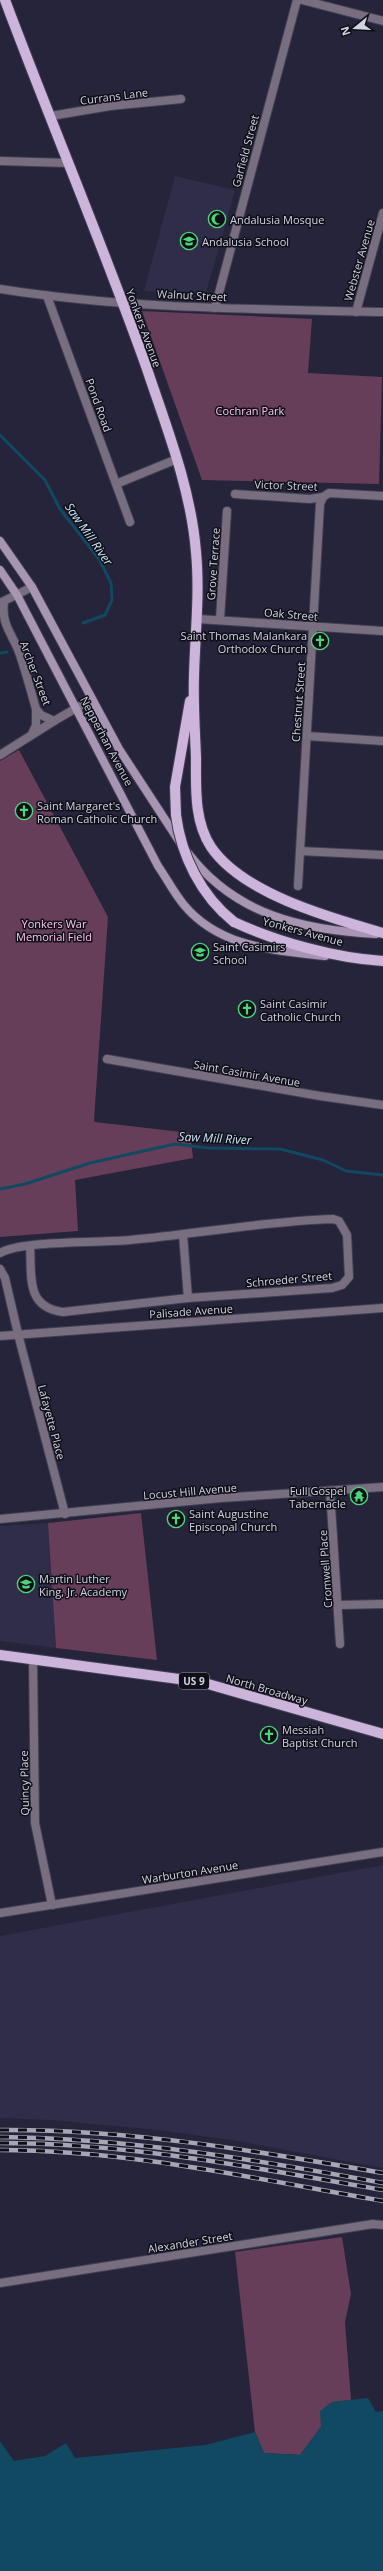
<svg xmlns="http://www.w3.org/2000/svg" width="383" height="2571" viewBox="0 0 383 2571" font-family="'Open Sans',sans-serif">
<rect width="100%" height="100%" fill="#25243a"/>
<g fill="#2f2d49">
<polygon points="175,176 235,190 206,293 144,291"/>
<polygon points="48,1523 56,1648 0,1641 0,1526"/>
<polygon points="383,1865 383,2168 231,2140 158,2130 51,2120 0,2118 0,1936"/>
</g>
<g fill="#663e59">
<polygon points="142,311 312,319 308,373 382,377 379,484 202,480"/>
<polygon points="19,750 108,917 94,1120 95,1122 190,1133 193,1158 75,1180 78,1231 0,1237 0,761"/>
<polygon points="141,1513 157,1660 56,1648 48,1523"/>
<polygon points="342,2237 351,2294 345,2322 351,2400 332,2402 321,2427 300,2455 264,2453 255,2432 235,2252"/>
</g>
<polygon fill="#104961" points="368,2398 376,2412 383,2411 383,2571 0,2571 0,2441 14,2461 45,2456 66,2443 75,2458 205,2445 255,2432 264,2453 300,2455 321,2427 320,2411 332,2402"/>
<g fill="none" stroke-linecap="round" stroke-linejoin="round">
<g stroke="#104961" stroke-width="3">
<polyline points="0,435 45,480 60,509 99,559 111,583 112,600 105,615 83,623"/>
<polyline points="0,653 7,652"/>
<polyline points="0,1189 25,1184 90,1163 175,1144 208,1148 280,1149 323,1160 346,1171 383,1175"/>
</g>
<defs>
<g id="minor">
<polyline points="302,0 383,21"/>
<polyline points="51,116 110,106 181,99"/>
<polyline points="0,161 68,163"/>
<polyline points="47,296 130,522"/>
<polyline points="215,308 297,0"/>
<polyline points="356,312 383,213"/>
<polyline points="116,484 177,459"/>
<polyline points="235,494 310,499 323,497 329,493 383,496"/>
<polyline points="198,619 383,631"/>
<polyline points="220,619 227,511"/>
<polyline points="32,734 36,725 36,709"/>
<polyline points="307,736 383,741"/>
<polyline points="0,755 54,721"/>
<polyline points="300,851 383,855"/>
<polyline points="298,886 320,504 323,497"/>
<polyline points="107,1059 320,1096 383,1105"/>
<polyline points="183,1234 188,1298"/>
<path d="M0,1253C23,1240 99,1243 130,1240C197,1234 265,1221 333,1219L339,1221L347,1235L349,1277L342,1285L332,1288L188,1298L63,1312C25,1307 32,1276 30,1246"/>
<polyline points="18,1334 65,1514"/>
<polyline points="330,1491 340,1644"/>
<polyline points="0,1519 221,1498 383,1487"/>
<polyline points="339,1605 383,1604"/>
<polyline points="33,1660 35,1823 52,1905"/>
<polyline points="0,2283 373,2224 383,2225"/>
</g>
<g id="tertiary">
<path d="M0,289C126,309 255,309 383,312"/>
<path d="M4,602C1,626 13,634 20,655C26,673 31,691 36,709L41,715L54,721L92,699"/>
<polyline points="0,603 32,587"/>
<polyline points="0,1269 5,1278 18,1334"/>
<polyline points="0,1336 383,1308"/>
<polyline points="0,1913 383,1852"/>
</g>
<g id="secondary">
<polyline points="0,541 32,587 119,749 181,844"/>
<path d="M0,570L17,595L158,866C167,879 174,893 184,905C220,948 274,950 325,956"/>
<path d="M188,853C235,915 303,930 376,934"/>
</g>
<g id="primary">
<path d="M5,0C51,123 103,245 147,369C167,429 191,489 196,552C200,594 195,635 194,676C193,703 195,731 196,758C196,788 194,821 211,847C243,894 331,918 383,933"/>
<polyline points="176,815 175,787 190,701"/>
<path d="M234,922C277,942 335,958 383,961"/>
<polyline points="0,1655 201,1682 383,1734"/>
</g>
</defs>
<use href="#minor" stroke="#414055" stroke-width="10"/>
<use href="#tertiary" stroke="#414055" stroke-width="10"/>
<use href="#secondary" stroke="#414055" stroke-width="10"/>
<use href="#primary" stroke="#414055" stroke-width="12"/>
<use href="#minor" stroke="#796e80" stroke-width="8"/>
<use href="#tertiary" stroke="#796e80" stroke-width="8"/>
<use href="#secondary" stroke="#a895b3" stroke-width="8"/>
<use href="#primary" stroke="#ccb4db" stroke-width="10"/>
<defs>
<g id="rail">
<path d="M0,2130C129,2129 257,2151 383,2173"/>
<path d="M0,2137C129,2138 257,2160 383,2183"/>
<path d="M0,2143C129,2143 256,2168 383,2190"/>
<path d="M0,2150C129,2150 256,2179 383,2201"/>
</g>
</defs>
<use href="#rail" stroke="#a6a6b6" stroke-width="4.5"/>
<use href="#rail" stroke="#0f0f18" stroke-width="3" stroke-dasharray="9" stroke-linecap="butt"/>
<defs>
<path id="primary-bridge" d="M176,815C181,855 201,896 234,922"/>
</defs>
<use href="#primary-bridge" stroke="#414055" stroke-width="12" stroke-linecap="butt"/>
<use href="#primary-bridge" stroke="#ccb4db" stroke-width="10"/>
</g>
<defs>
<symbol id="mosque-ring" viewBox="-11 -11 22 22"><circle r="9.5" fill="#0f0f18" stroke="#4bd677" stroke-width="1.5"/><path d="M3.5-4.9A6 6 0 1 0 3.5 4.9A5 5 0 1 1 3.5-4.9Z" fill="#4bd677"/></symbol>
<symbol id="school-ring" viewBox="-11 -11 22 22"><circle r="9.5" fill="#0f0f18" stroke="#4bd677" stroke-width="1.5"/><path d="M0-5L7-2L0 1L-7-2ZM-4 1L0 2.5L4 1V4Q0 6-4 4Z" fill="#4bd677"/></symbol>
<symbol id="church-ring" viewBox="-11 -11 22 22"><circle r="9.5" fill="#0f0f18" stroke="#4bd677" stroke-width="1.5"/><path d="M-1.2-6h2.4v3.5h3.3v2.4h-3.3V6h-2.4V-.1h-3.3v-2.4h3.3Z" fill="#4bd677"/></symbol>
<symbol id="temple-ring" viewBox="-11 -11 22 22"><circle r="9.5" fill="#0f0f18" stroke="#4bd677" stroke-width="1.5"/><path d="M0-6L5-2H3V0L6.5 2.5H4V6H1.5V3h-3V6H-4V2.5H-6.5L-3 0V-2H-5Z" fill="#4bd677"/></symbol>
</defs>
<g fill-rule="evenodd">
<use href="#mosque-ring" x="207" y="209" width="20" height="20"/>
<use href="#school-ring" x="179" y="231" width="20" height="20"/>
<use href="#church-ring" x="310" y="631" width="20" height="20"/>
<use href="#church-ring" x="14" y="801" width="20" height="20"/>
<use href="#school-ring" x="190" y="942" width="20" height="20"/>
<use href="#church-ring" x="237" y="999" width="20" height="20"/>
<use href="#temple-ring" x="349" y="1486" width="20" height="20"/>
<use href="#church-ring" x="166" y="1509" width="20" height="20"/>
<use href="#school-ring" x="16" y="1574" width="20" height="20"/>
<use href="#church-ring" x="259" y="1725" width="20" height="20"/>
</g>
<g text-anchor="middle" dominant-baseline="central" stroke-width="3" stroke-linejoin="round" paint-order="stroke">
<rect fill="#0f0f18" stroke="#9898a5" stroke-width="1" x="179" y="1673" width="30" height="16" rx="3"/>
<g font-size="10" font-weight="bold" fill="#d3d3e2">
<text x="194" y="1681">US 9</text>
</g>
<g font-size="11" fill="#d3d3e2" stroke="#0f0f18">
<text transform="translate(114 96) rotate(-7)">Currans Lane</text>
<text transform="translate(245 151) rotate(-75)">Garfield Street</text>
<text transform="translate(359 260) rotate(-74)">Webster Avenue</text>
<text transform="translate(192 295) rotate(3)">Walnut Street</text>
<text transform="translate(144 328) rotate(70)">Yonkers Avenue</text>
<text transform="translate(99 405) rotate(70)">Pond Road</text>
<text transform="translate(286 485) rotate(2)">Victor Street</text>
<text transform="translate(213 564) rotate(-86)">Grove Terrace</text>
<text transform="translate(291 614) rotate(5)">Oak Street</text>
<text transform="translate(36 673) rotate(69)">Archer Street</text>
<text transform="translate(298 702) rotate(-86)">Chestnut Street</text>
<text transform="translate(107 741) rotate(62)">Nepperhan Avenue</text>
<text transform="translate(303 931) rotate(15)">Yonkers Avenue</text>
<text transform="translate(247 1073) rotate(10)">Saint Casimir Avenue</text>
<text transform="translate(289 1279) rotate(-5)">Schroeder Street</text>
<text transform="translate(191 1311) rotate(-4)">Palisade Avenue</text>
<text transform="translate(52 1422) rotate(75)">Lafayette Place</text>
<text transform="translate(190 1491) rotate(-5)">Locust Hill Avenue</text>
<text transform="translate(325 1569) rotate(-94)">Cromwell Place</text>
<text transform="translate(267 1689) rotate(16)">North Broadway</text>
<text transform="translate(24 1783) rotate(-91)">Quincy Place</text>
<text transform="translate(190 1872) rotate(-9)">Warburton Avenue</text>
<text transform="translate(190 2242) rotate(-9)">Alexander Street</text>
</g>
<g font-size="11" fill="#d3d3e2" stroke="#0f0f18" text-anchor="start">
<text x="230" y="219">Andalusia Mosque</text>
<text x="202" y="241">Andalusia School</text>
<text x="307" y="635" text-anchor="end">Saint Thomas Malankara<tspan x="307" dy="13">Orthodox Church</tspan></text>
<text x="37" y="805">Saint Margaret's<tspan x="37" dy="13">Roman Catholic Church</tspan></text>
<text x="213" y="946">Saint Casimirs<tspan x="213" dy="13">School</tspan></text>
<text x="260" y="1003">Saint Casimir<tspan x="260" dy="13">Catholic Church</tspan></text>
<text x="346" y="1490" text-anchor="end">Full Gospel<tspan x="346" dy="13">Tabernacle</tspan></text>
<text x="189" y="1513">Saint Augustine<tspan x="189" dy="13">Episcopal Church</tspan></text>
<text x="39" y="1578">Martin Luther<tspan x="39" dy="13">King, Jr. Academy</tspan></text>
<text x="282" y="1729">Messiah<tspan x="282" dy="13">Baptist Church</tspan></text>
</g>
<g font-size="11" fill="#fdc5e9" stroke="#0f0f18">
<text x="250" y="410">Cochran Park</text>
<text x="54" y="923">Yonkers War<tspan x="54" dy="13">Memorial Field</tspan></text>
</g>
<g font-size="12" font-style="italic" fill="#c9e8f9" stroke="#0f0f18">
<text transform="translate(89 534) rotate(55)">Saw Mill River</text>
<text transform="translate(215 1138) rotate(3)">Saw Mill River</text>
</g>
</g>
<g transform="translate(355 28) rotate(252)" stroke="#0f0f18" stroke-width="3" paint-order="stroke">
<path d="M0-3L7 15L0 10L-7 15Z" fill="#d3d3e2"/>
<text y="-6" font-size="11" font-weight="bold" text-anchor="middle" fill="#d3d3e2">N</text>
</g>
</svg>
